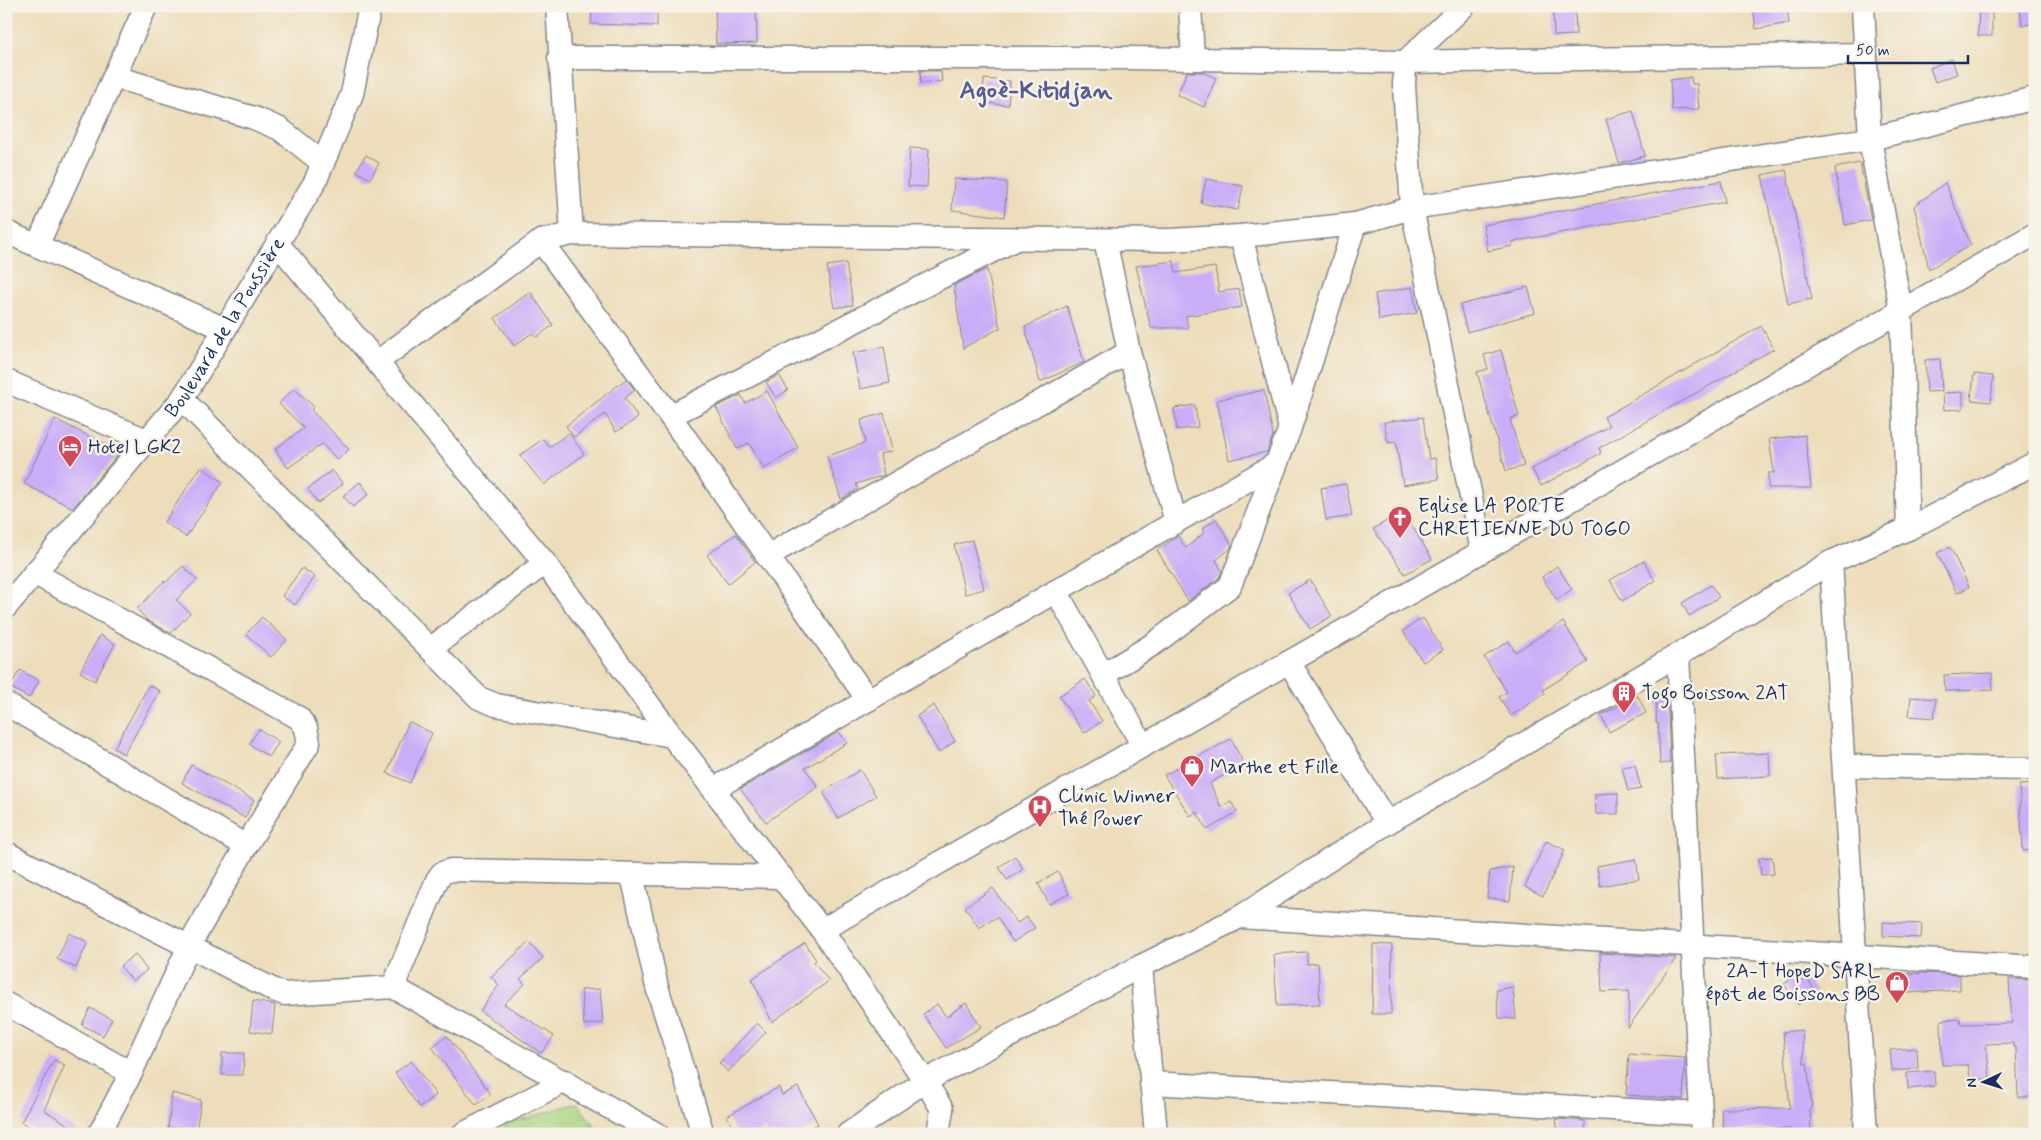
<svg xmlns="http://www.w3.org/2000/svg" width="2041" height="1140" viewBox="0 0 2041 1140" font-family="Mynerve,sans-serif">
<rect width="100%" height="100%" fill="#f7f3e8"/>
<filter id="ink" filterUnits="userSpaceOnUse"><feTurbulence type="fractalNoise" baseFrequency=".02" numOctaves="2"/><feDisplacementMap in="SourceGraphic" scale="10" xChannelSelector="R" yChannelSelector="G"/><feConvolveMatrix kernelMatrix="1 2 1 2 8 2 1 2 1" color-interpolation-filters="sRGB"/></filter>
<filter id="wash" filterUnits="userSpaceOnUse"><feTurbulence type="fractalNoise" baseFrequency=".0096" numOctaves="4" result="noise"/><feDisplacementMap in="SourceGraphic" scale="20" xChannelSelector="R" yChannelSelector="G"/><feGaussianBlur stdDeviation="1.12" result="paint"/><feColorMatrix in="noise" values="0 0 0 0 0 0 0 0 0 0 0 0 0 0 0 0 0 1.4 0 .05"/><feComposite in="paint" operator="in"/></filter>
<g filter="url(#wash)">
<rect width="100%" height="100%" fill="#edddbb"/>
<polygon fill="#a7d37f" stroke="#61816e" points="577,1103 600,1134 499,1134 507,1124"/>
<g id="blocks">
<g fill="#caadf8">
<polygon points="592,6 657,6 657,26 591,24"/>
<polygon points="756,6 757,43 716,44 715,7"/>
<polygon points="1553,6 1575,6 1576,35 1554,36"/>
<polygon points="1753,6 1787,6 1789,23 1756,29"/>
<polygon points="1979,6 1992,7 1992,36 1978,36"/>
<polygon points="2020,6 2035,6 2035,24 2022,25"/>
<polygon points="1952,59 1957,74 1935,82 1930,68"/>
<polygon points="920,71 941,71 942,81 921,84"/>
<polygon points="1187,72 1202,72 1216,78 1204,107 1177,95"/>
<polygon points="1691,77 1692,84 1697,84 1699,109 1672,110 1670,80"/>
<polygon points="984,79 1010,81 1008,105 983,103"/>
<polygon points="1633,111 1645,156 1619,163 1606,119"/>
<polygon points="910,148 929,149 927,187 908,186"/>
<polygon points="366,155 379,163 370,179 356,171"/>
<polygon points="1860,163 1871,220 1845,225 1835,168"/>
<polygon points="1786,170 1812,299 1788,304 1762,175"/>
<polygon points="954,179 1007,182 1004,217 952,210"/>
<polygon points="1206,179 1243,186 1238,210 1201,203"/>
<polygon points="1721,181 1725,202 1512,242 1512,246 1488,251 1483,225"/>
<polygon points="1945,183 1971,245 1929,269 1914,206"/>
<polygon points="1174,261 1176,273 1215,267 1219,292 1239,289 1242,307 1186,316 1188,328 1151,328 1136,266"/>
<polygon points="846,263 853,305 834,308 827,266"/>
<polygon points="987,269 1000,328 963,348 954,285"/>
<polygon points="1412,287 1417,313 1379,320 1375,294"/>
<polygon points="1528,287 1535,313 1467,332 1460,305"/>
<polygon points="530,292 553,325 537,337 532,333 514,346 495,318"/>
<polygon points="1067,306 1084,362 1040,382 1025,327"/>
<polygon points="1761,326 1774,349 1599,448 1601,453 1541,486 1532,469 1609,426 1604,417"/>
<polygon points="884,347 890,383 860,389 853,353"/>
<polygon points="1501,350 1519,416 1510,419 1524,466 1506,471 1477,372 1488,369 1484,355"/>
<polygon points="1940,359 1942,391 1927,392 1925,360"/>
<polygon points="1974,374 1993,376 1991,402 1971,400"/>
<polygon points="779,375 788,390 776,398 766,382"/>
<polygon points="626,379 635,390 625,398 638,418 616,432 605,414 574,437 566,426"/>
<polygon points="294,388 314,407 311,410 349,449 338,460 322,444 288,468 275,449 304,428 279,404"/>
<polygon points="1264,390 1273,435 1267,452 1229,460 1217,400"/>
<polygon points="767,391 798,448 764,469 749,443 737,449 716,407 741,395 745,403"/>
<polygon points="1963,392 1963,409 1944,410 1943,393"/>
<polygon points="1195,405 1198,427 1177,430 1174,408"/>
<polygon points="884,413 892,451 880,454 884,475 856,484 858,489 841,499 827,456 865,443 861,420"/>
<polygon points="1423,417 1429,459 1435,458 1439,479 1403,485 1396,442 1388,443 1384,422"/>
<polygon points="55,419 120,452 73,508 24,484"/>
<polygon points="569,433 584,454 544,485 520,455 543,439 549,447"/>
<polygon points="1805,435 1811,488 1768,488 1768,473 1774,473 1769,439"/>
<polygon points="201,467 223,482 186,537 164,522"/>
<polygon points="332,470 343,484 318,503 308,489"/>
<polygon points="360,482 369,494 353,507 343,496"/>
<polygon points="1346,484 1352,516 1326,520 1321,488"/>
<polygon points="1403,511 1432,559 1405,574 1373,529"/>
<polygon points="1216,519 1232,545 1230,549 1216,560 1222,571 1219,578 1188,601 1157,550 1178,536 1186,548 1204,533 1202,529"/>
<polygon points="736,534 755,562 728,584 707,555"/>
<polygon points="972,540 984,589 965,594 954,545"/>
<polygon points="1950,547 1969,587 1957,593 1937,553"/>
<polygon points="1644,561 1655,581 1622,601 1610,580"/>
<polygon points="183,566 197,580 176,600 190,613 171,633 148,621 137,609 164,581 165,583"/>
<polygon points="1557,566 1572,589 1557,600 1542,577"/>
<polygon points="302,568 315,577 295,605 282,596"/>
<polygon points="1310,580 1332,616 1310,629 1288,593"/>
<polygon points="1711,585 1719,597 1689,616 1682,603"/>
<polygon points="262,617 287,640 271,657 246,634"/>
<polygon points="1423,618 1443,650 1423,662 1403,631"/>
<polygon points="1563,622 1588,662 1543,690 1545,693 1511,716 1499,697 1507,692 1484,657 1509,641 1515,652"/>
<polygon points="100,635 115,644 95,681 80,672"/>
<polygon points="20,670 39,681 29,698 10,687"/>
<polygon points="1992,673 1993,690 1945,691 1944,675"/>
<polygon points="1085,679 1096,696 1089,701 1102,721 1084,733 1059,696"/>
<polygon points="149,685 160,691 124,754 114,748"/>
<polygon points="1657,691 1667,691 1670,763 1660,764 1658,723 1656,723"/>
<polygon points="1638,696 1646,713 1609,732 1601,715"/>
<polygon points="1911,697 1936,699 1934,718 1909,716"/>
<polygon points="934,705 955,741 939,753 917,716"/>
<polygon points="409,722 432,733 410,783 387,773"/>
<polygon points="259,729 279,742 269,757 249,744"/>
<polygon points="839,732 847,743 805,768 818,787 766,822 740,789"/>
<polygon points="1231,739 1244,764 1210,783 1221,807 1231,802 1237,812 1207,830 1197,812 1190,816 1164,775"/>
<polygon points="1769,753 1770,776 1718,779 1716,755"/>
<polygon points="191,765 254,800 245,818 182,783"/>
<polygon points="1635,765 1641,789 1628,791 1622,767"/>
<polygon points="860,770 876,796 838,818 823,792"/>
<polygon points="2035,784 2035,850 2023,851 2019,785"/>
<polygon points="1618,793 1618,814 1596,814 1595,794"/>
<polygon points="1546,841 1565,850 1543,896 1525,887"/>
<polygon points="1015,856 1023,869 1007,880 999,867"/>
<polygon points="1772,857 1774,874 1761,875 1759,858"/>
<polygon points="1636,859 1639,879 1600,886 1597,866"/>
<polygon points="1513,867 1510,901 1487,898 1490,871"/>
<polygon points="1058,872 1069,894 1049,904 1038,883"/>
<polygon points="993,888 1017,923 1027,917 1035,928 1013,942 997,917 979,928 965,907"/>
<polygon points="1883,922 1922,924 1921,938 1883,936"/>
<polygon points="69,933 88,942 76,968 57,959"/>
<polygon points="529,942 543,958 520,979 525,984 504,1004 554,1036 541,1053 480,1011 499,985 491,977"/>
<polygon points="805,943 816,960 814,962 829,981 772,1022 752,979"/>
<polygon points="1373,944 1392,945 1391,1014 1372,1014"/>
<polygon points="1307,952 1307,964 1318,963 1320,1004 1277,1006 1274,954"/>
<polygon points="1600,953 1676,958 1628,1028 1629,991 1602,992"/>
<polygon points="135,954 147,970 133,981 120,966"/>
<polygon points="1802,971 1816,992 1798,1005 1784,984"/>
<polygon points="1923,973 1960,975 1960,990 1907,993 1906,974"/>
<polygon points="2009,979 2032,980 2035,1097 2018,1097 2016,1047 2013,1047 2013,1043 1986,1044 1990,1078 1971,1081 1968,1065 1942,1065 1941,1020 1960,1019 1961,1024 2012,1023"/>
<polygon points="1513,987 1516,1019 1499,1018 1496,990"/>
<polygon points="600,989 603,1023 584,1025 581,990"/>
<polygon points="253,1001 275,1005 272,1034 250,1031"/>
<polygon points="966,1003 981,1027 946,1048 923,1014 937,1004 946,1017"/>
<polygon points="90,1008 112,1019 103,1036 82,1025"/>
<polygon points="757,1023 766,1032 728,1072 719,1063"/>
<polygon points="1802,1030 1804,1064 1807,1063 1812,1108 1810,1109 1811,1134 1791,1134 1791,1129 1724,1130 1721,1109 1790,1108 1783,1032"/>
<polygon points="447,1036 491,1094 476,1105 432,1047"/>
<polygon points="1917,1048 1918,1069 1892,1071 1890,1050"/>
<polygon points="222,1053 244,1053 243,1075 222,1075"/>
<polygon points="1629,1054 1685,1058 1683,1099 1626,1095"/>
<polygon points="54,1060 65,1065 44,1110 83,1134 42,1134 21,1122"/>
<polygon points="411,1061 436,1095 419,1107 395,1073"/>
<polygon points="1934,1071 1935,1086 1908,1089 1907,1073"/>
<polygon points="779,1087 782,1095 798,1087 818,1124 799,1134 768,1134 765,1128 756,1134 737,1134 727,1116"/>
<polygon points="172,1093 201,1100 196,1131 168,1128"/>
<polygon points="1556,1119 1585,1121 1585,1134 1558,1134"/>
</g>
</g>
</g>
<g filter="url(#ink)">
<use href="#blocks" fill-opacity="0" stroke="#84868c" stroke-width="1"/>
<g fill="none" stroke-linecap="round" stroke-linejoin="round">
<defs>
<g id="minor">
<polyline points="557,6 572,234"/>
<polyline points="1190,6 1193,59"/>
<polyline points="1464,6 1405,62 1404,86 1412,208 1482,551"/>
<polyline points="1863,6 1870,139 1901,311 1908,529"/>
<polyline points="559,58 1128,58 1405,62 1866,54"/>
<polyline points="115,77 254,118 280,129 323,163"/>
<polyline points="6,232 225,329"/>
<polyline points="1241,236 1290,428"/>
<polyline points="1105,240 1129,352 1176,522"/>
<polyline points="541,241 670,416 868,700"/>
<polyline points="278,244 545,563 672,736 822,930 925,1081 1141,966 1240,917 1387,823 1678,655 1831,562 1908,529 2035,463"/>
<polyline points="37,246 146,6"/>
<polyline points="377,362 541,241 572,234 1169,240 1241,236 1355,224 1412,208 1870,139 2035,98"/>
<polyline points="6,381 146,440"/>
<polyline points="182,399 479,698 496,705 672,736"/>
<polyline points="670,416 1014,240"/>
<polyline points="767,556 1129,352"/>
<polyline points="1831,562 1866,1134"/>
<polyline points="34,573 299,718 306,728 309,743 246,846 189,946 131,1073 99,1134"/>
<polyline points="1056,591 1143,746"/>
<path id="s1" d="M6,607L182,399L315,182L352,94L370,6"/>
<polyline points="430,649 545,563"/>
<polyline points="1678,655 1702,1134"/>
<polyline points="1289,662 1387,823"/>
<polyline points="1103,675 1155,643 1230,586 1290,428 1355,224"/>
<polyline points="6,704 246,846"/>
<polyline points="1844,766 2035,769"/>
<polyline points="714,789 1274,465"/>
<polyline points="6,853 274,990 284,994 393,987 657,1134"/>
<polyline points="632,875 657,987 703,1134"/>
<polyline points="1240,917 2035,967"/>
<polyline points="822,930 2035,234"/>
<polyline points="1141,966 1156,1134"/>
<polyline points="393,987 437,880 442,873 451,870 782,877"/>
<polyline points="6,1004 131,1073"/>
<polyline points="1151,1083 1701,1114"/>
<polyline points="463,1134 565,1081"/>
<polyline points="848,1134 925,1081 942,1109 938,1134"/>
</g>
</defs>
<use href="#minor" stroke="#84868c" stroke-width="25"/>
<use href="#minor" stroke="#fff" stroke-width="22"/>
</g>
</g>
<defs>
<symbol id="hotel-pin" viewBox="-11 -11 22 30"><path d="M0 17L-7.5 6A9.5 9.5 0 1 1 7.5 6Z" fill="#d1495b" stroke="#f7f3e8"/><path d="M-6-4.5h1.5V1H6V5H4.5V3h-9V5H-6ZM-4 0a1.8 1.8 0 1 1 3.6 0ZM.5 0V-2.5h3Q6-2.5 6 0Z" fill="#fff"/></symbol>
<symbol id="church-pin" viewBox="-11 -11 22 30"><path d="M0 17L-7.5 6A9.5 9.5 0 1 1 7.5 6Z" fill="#d1495b" stroke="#f7f3e8"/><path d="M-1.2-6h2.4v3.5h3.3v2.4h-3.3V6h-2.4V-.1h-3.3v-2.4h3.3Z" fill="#fff"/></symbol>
<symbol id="building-pin" viewBox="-11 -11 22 30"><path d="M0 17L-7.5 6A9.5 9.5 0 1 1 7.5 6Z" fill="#d1495b" stroke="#f7f3e8"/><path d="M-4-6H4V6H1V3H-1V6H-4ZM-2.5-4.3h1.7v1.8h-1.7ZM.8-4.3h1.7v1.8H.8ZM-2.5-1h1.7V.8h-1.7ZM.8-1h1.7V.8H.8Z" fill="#fff"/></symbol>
<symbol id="shop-pin" viewBox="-11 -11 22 30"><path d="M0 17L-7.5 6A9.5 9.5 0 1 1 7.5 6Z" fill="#d1495b" stroke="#f7f3e8"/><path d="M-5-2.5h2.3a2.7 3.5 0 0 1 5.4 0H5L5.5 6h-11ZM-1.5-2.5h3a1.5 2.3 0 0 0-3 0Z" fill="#fff"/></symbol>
<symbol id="hospital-pin" viewBox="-11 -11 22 30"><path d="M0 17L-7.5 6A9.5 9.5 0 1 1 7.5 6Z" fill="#d1495b" stroke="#f7f3e8"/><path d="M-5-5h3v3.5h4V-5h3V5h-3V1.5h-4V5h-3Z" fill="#fff"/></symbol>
</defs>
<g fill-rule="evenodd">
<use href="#hotel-pin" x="56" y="433" width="28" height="38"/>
<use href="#church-pin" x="1386" y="504" width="28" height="38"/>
<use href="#building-pin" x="1610" y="679" width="28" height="38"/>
<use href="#shop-pin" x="1178" y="753" width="28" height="38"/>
<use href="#hospital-pin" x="1026" y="793" width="28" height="38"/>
<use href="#shop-pin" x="1883" y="969" width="28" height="38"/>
</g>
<g text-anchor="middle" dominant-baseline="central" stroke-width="5" stroke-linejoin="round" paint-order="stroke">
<g font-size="20" fill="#1b2f5e" stroke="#f7f3e8">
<text stroke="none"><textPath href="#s1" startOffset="356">Boulevard de la Poussière</textPath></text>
</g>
<g font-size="20" fill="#1b2f5e" stroke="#f7f3e8" text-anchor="start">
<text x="88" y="447">Hotel LGK2</text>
<text x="1418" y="506">Eglise LA PORTE<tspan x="1418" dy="23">CHRETIENNE DU TOGO</tspan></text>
<text x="1642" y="693">Togo Boisson 2AT</text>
<text x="1210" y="767">Marthe et Fille</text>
<text x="1058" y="796">Clinic Winner<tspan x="1058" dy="23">Thé Power</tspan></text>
<text x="1880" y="971" text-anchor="end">2A-T HopeD SARL<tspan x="1880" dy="23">épôt de Boissons BB</tspan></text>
</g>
<g font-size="25" font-weight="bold" fill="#585b94" stroke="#f7f3e8">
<text x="1036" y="91">Agoè-Kitidjan</text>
</g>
</g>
<rect width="2041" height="1140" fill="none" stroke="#f7f3e8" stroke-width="25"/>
<g transform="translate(1984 1082) rotate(266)" stroke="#f7f3e8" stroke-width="4" paint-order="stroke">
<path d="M0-4L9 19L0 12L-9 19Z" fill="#1b2f5e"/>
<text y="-8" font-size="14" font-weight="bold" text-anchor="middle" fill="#1b2f5e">N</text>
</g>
<path d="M1848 55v8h120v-8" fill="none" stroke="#1b2f5e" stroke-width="2.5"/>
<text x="1856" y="55" font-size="15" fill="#1b2f5e" stroke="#f7f3e8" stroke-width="4" paint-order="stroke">50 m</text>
</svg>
